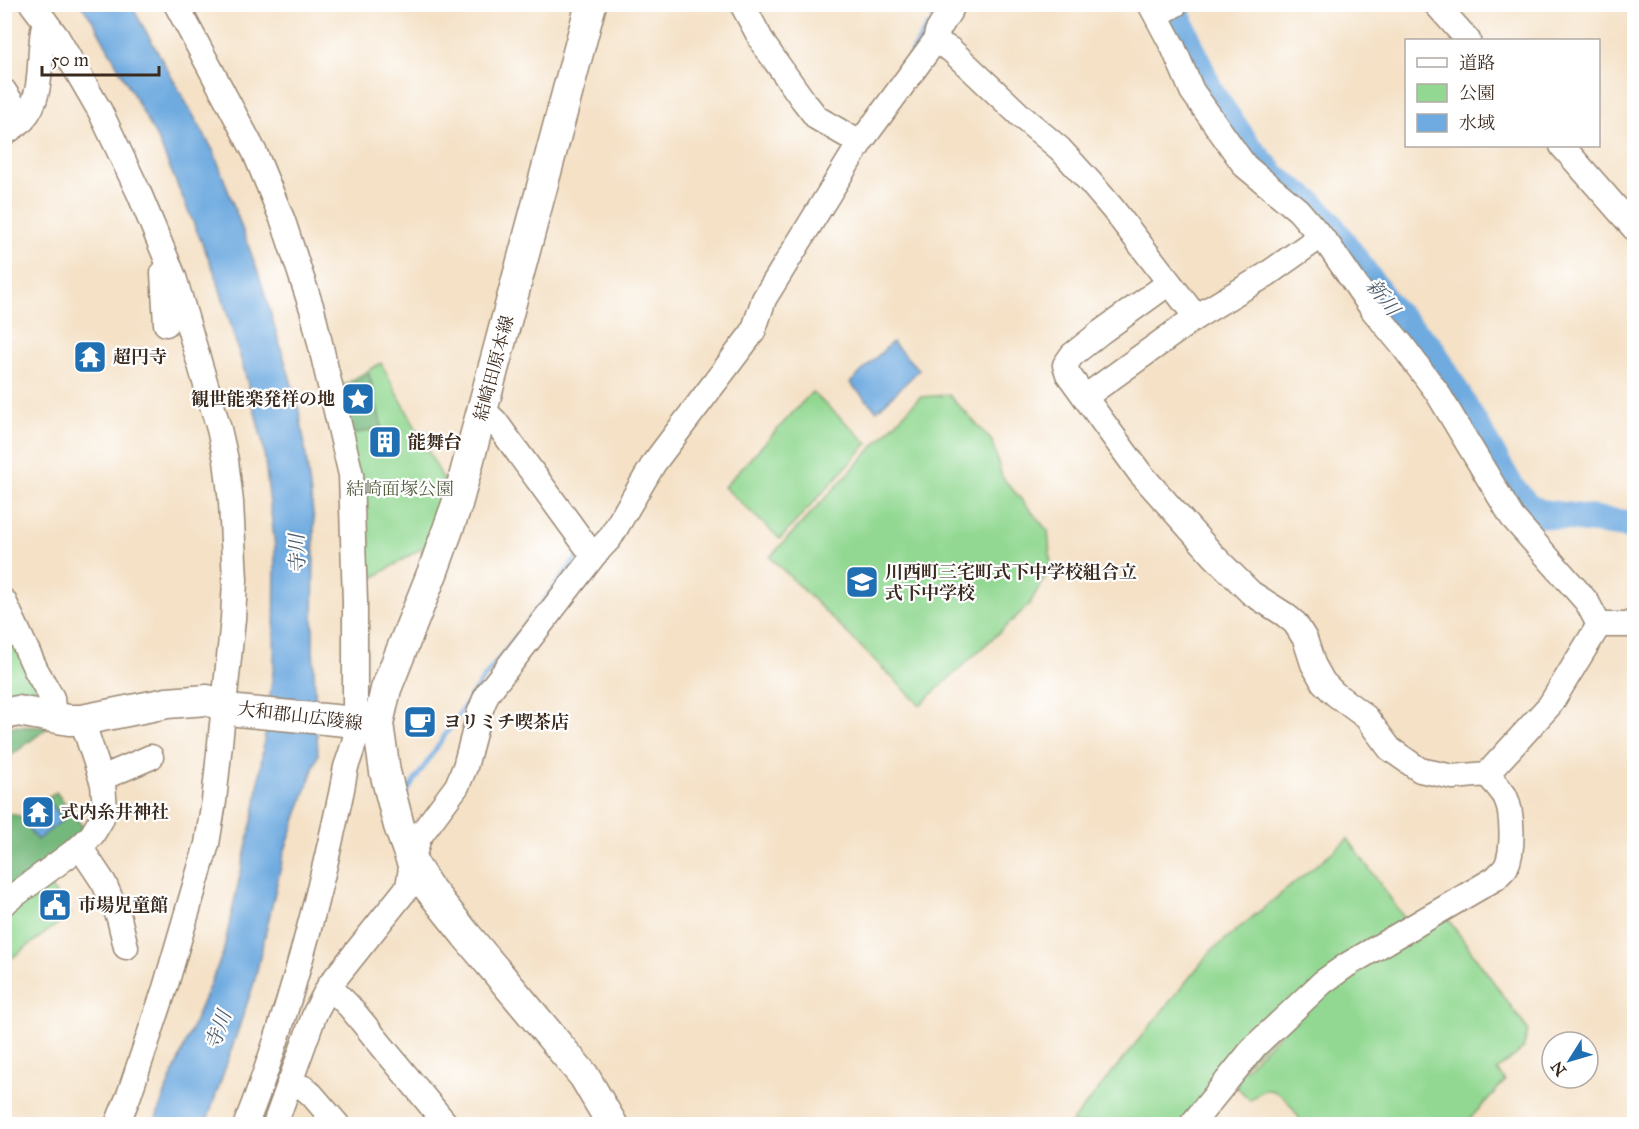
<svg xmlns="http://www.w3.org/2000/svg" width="1639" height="1129" viewBox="0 0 1639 1129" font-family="'IM FELL Great Primer','Noto Serif JP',serif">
<rect width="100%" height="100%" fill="#fff"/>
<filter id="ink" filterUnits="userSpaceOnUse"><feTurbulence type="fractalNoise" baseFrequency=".0167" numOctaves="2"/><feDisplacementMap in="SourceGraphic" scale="12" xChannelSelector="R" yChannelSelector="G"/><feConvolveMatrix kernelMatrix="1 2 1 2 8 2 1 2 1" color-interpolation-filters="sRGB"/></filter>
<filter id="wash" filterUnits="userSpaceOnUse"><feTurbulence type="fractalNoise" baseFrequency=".008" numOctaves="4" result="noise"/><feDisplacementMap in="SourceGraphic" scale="24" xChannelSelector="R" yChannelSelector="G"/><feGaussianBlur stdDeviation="1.35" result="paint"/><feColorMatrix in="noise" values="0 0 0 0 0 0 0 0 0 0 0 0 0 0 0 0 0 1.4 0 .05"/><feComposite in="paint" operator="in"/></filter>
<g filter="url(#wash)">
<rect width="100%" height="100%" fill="#f4e1c6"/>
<g fill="#92d892" stroke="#668158" stroke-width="1.5">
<polygon points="381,363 446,484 427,545 363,584 337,389"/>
<polygon points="812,392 868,443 780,539 724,487"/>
<polygon points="949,395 992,441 1002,477 1048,531 1051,566 1029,605 920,705 770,557 920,397"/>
<polygon points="12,632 39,680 34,693 5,700 5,637"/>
<polygon points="1348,839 1408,923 1355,954 1185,1124 1070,1124 1211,951"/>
<polygon points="46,881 71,914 5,963 5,911"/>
<path d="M1443,912L1528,1030L1523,1049L1497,1070L1505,1081L1465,1124H1303C1295,1112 1284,1089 1266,1090C1261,1090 1254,1097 1250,1100L1232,1082L1335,978Z"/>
</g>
<g fill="#75b87c" stroke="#58714d" stroke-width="1.5">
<polygon points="369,373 382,427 350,435 339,391"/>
<polygon points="5,726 49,727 5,760"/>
<polygon points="56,792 87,832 5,895 5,815 7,813 23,817"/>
</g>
<g fill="#6fabe0" stroke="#556a7f" stroke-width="1.5">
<polygon points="81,5 131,5 214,152 259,275 298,405 304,440 314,521 313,648 318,755 284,853 254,983 206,1124 154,1124 169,1083 223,953 256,803 274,664 275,547 263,444 245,373 216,276 159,142 93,21"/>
<polygon points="892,342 919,370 877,411 850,383"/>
<polygon points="52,805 63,820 37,840 26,825"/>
</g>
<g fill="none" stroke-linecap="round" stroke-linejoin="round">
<g stroke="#6fabe0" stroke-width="4.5">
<polyline points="932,18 939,4"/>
<polyline points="911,54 928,25"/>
<polyline points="407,792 477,687 571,565 578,557"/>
</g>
<polyline stroke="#6fabe0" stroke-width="28" points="1172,4 1211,94 1248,147 1275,178 1312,205 1327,221 1391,310 1431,349 1510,486 1527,506 1540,513 1634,525"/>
</g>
</g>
<g filter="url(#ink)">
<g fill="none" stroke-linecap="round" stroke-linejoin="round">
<defs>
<g id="minor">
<polyline points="32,4 57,37 100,111 139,193 174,277 219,429 226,460 231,502 235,580 233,619 214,801 207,844 165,988 129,1095 117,1124"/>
<path d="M176,4L255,153L283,221L312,309L351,475L355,602V709C356,713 357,718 357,723C357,738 351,753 346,767C344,776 343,785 341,794C317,906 288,1018 246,1124"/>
<polyline points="742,4 764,45 803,100 817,118 860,143"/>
<polyline points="1150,4 1173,47 1192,91 1245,166 1298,210 1329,246 1373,310 1402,345 1437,392 1512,517 1587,602 1599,625"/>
<polyline points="1436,4 1468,40"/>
<polyline points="1157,15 1176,4"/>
<polyline points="935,41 951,50 1022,117 1060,149 1090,182 1113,209 1196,317"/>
<polyline points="4,91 23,120"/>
<path d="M4,134C10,129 18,125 23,119C47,94 36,52 45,21"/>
<polyline points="1562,146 1634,228"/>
<polyline points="163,273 166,324"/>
<polyline points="1169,283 1101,332 1072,355 1065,365 1068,374 1140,473 1214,556 1251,593 1284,614 1295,623 1305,639 1313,664 1323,682 1335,694 1366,717 1390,749 1420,770 1453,777 1487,774 1550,705 1599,625"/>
<polyline points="1085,397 1196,317 1266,275 1321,236"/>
<polyline points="483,410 495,421 586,546 595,554"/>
<polyline points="4,601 36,670 52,698 54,718"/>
<polyline points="1599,625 1629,625 1634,621"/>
<polyline points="102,778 151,757"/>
<polyline points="80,847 104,883 119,918 126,947"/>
<polyline points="4,903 80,847 92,835 101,820 105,809 103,784 82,720"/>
<polyline points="329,986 349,1006 446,1124"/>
<polyline points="289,1083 304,1088 312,1095 337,1124"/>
<polyline points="275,1124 315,1013 329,986 408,887 412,862 419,837 457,786 465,767 479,714 487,694 595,554 610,538 654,463 753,332 764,299 860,143 935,41 937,32 954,4"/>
<path d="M1192,1124L1255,1046L1323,982L1347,965L1496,878C1499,874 1504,870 1506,867C1514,851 1513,812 1505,796C1500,788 1493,781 1487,774"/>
</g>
<g id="major">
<polyline points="591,4 457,504 433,571 386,689 378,724 385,772 399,826 412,862 427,886 466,935 584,1076 612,1124"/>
<polyline points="4,714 18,711 69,720 82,720 167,703 207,700 238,711 378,724"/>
</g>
</defs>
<use href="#minor" stroke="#988672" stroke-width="27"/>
<use href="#major" stroke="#988672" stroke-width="33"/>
<use href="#minor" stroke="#fff" stroke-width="24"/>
<use href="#major" stroke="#fff" stroke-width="30"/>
</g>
</g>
<defs>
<symbol id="temple-square" viewBox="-11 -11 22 22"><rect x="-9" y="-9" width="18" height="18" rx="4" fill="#1f6fb2" stroke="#fff"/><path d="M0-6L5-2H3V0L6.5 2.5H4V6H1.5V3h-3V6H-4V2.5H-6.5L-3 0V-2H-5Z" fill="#fff"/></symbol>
<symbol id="sight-square" viewBox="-11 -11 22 22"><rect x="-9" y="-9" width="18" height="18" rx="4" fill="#1f6fb2" stroke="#fff"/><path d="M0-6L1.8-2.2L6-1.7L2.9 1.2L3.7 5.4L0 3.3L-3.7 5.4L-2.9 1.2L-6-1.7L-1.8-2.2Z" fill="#fff"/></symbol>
<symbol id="building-square" viewBox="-11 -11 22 22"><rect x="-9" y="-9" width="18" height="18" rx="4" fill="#1f6fb2" stroke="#fff"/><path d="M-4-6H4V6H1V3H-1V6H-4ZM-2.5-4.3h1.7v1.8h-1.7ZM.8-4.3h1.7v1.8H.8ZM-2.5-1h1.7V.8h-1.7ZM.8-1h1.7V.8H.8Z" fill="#fff"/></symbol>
<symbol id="school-square" viewBox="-11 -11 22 22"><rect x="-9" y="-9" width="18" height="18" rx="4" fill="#1f6fb2" stroke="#fff"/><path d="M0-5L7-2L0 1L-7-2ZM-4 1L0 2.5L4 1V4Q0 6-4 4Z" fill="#fff"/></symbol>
<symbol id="cafe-square" viewBox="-11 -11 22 22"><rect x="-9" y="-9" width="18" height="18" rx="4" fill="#1f6fb2" stroke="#fff"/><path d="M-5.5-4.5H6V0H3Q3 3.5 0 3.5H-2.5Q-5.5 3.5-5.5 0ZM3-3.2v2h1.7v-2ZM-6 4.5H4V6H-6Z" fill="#fff"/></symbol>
<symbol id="civic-square" viewBox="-11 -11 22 22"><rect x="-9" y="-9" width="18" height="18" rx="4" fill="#1f6fb2" stroke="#fff"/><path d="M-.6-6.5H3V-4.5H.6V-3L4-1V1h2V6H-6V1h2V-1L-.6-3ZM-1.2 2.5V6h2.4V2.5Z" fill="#fff"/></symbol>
</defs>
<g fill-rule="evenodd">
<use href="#temple-square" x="71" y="338" width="38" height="38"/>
<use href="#sight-square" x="339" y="380" width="38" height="38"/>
<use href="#building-square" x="366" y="423" width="38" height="38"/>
<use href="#school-square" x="843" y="563" width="38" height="38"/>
<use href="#cafe-square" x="401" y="703" width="38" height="38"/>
<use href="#temple-square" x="19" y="793" width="38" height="38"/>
<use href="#civic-square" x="36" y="886" width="38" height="38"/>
</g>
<g text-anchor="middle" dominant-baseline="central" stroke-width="4.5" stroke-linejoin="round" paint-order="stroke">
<g font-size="18" font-weight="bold" fill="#3b2a1e" stroke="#fff" text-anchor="start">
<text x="113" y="357">超円寺</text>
<text x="335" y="399" text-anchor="end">観世能楽発祥の地</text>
<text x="408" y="442">能舞台</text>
<text x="885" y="572">川西町三宅町式下中学校組合立<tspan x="885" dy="21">式下中学校</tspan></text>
<text x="443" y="722">ヨリミチ喫茶店</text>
<text x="61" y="812">式内糸井神社</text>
<text x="78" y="905">市場児童館</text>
</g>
<g font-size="18" fill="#3b2a1e" stroke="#fff">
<text transform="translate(494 368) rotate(-75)">結崎田原本線</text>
<text transform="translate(300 716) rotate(7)">大和郡山広陵線</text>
</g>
<g font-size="18" fill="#555e41" stroke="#fff">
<text x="400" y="489">結崎面塚公園</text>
</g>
<g font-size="20" font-style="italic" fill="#505e6c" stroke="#fff">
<text transform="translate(1383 297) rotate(52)">新川</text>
<text transform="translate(297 554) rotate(-92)">寺川</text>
<text transform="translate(218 1030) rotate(-70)">寺川</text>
</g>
</g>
<rect width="1639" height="1129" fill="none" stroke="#fff" stroke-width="24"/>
<rect x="1405" y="39" width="195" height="108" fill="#ffffff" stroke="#b1aaa5" stroke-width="1.5"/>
<rect x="1417" y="58" width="30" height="9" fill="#ffffff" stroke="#b1aaa5" stroke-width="1.5"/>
<text x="1459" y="69" font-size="18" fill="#3b2a1e">道路</text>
<rect x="1417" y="84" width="30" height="18" fill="#92d892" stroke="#b1aaa5" stroke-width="1.5"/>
<text x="1459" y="99" font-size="18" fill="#3b2a1e">公園</text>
<rect x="1417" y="114" width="30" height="18" fill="#6fabe0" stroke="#b1aaa5" stroke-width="1.5"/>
<text x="1459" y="129" font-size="18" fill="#3b2a1e">水域</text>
<g transform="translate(1570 1060) rotate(233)"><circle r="28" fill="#ffffff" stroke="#b1aaa5" stroke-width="1.5"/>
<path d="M0-4.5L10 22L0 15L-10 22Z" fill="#1f6fb2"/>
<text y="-9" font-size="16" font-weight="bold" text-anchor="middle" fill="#3b2a1e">N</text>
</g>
<path d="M42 66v9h117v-9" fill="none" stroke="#3b2a1e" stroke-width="3"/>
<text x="51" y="66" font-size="18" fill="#3b2a1e" stroke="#ffffff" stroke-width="4.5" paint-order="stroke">50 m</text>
</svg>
